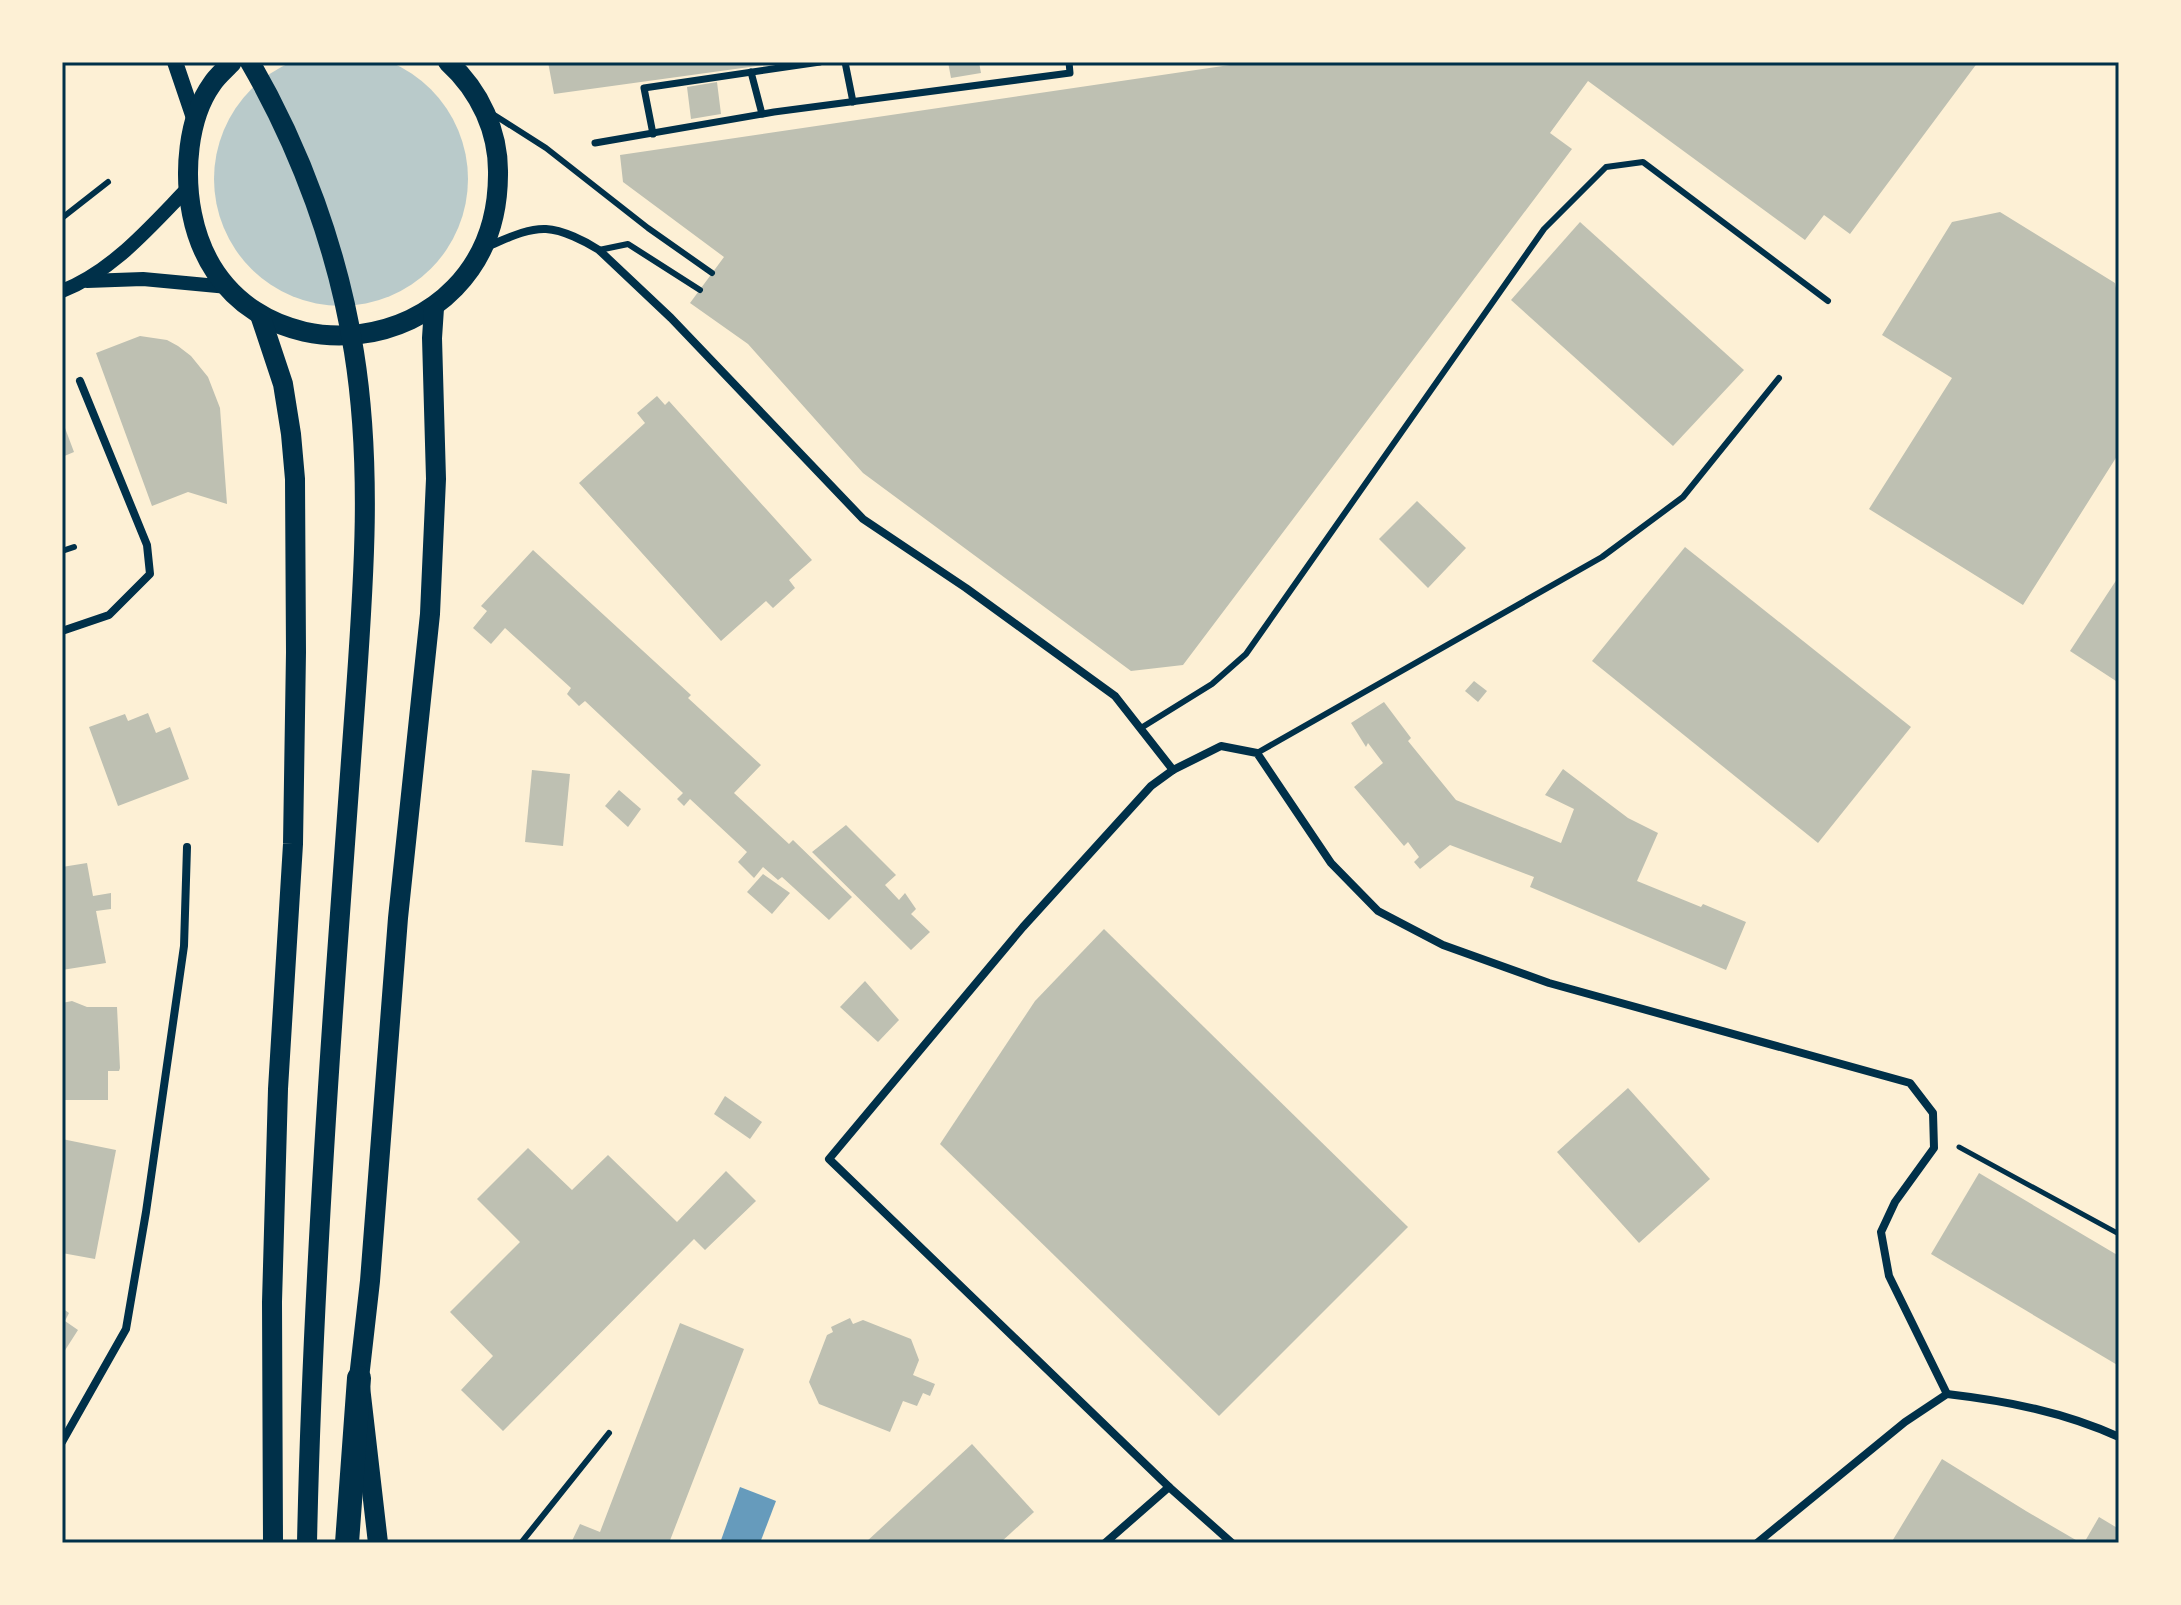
<svg xmlns="http://www.w3.org/2000/svg" width="2181" height="1605" viewBox="0 0 2181 1605" font-family="Cabin,sans-serif">
<rect width="100%" height="100%" fill="#fdf0d5"/>
<circle fill="#b9caca" cx="341" cy="179" r="127"/>
<polygon fill="#669bbc" points="740,1487 776,1501 760,1543 720,1543"/>
<g fill="#bec0b2">
<polygon points="548,62 772,62 772,64 554,94"/>
<polygon points="948,62 979,62 981,73 951,78"/>
<polygon points="1250,62 1978,62 1850,234 1824,215 1805,240 1588,81 1550,133 1572,149 1183,665 1131,671 863,473 748,344 690,303 724,257 623,182 620,155"/>
<polygon points="717,82 721,114 691,119 687,87"/>
<polygon points="2000,212 2115,283 2119,303 2119,453 2023,605 1869,509 1952,378 1882,335 1952,222"/>
<polygon points="1580,222 1744,370 1673,446 1511,300"/>
<polygon points="140,336 167,340 178,346 191,356 208,377 220,408 227,504 188,492 152,506 96,353"/>
<polygon points="657,396 665,405 669,401 812,560 789,580 795,588 773,608 766,601 721,641 579,483 645,423 637,413"/>
<polygon points="62,420 74,452 62,457"/>
<polygon points="1417,501 1466,548 1428,588 1379,539"/>
<polygon points="1685,547 1911,727 1818,843 1592,661"/>
<polygon points="533,550 691,695 688,698 761,765 734,793 789,844 793,840 852,897 829,920 782,877 778,880 763,867 754,878 738,862 747,852 690,799 684,806 677,799 683,793 585,701 579,706 567,694 571,688 505,628 491,644 473,628 487,611 481,606"/>
<polygon points="2119,576 2119,683 2070,651"/>
<polygon points="1474,681 1487,691 1478,702 1465,691"/>
<polygon points="1384,702 1411,738 1408,741 1456,800 1561,843 1574,809 1545,795 1563,769 1628,818 1658,833 1637,881 1701,907 1703,904 1746,922 1726,970 1530,887 1534,877 1450,845 1420,869 1414,862 1419,857 1408,842 1404,846 1354,787 1383,763 1368,743 1366,747 1351,723"/>
<polygon points="148,713 156,733 170,727 189,779 118,806 89,727 125,714 128,721"/>
<polygon points="532,770 570,774 563,846 525,842"/>
<polygon points="619,790 641,809 628,827 605,806"/>
<polygon points="846,825 896,875 885,885 899,900 905,893 916,909 911,914 930,932 911,950 812,852"/>
<polygon points="87,863 93,896 111,893 111,909 96,911 106,963 62,970 62,867"/>
<polygon points="763,874 790,893 772,914 747,892"/>
<polygon points="1104,929 1408,1227 1219,1416 940,1144 1035,1001"/>
<polygon points="865,981 899,1020 878,1042 840,1007"/>
<polygon points="72,1001 87,1007 117,1007 120,1068 119,1071 108,1071 108,1100 62,1100 62,1003"/>
<polygon points="1628,1088 1710,1179 1639,1243 1557,1152"/>
<polygon points="725,1096 762,1122 750,1139 714,1114"/>
<polygon points="62,1139 116,1150 95,1259 62,1253"/>
<polygon points="528,1148 572,1190 608,1155 677,1222 726,1171 756,1201 705,1250 694,1239 503,1431 461,1390 493,1356 450,1312 520,1242 477,1199"/>
<polygon points="1979,1173 2119,1256 2119,1366 1931,1254"/>
<polygon points="62,1308 69,1313 65,1321 78,1330 62,1355"/>
<polygon points="850,1318 853,1324 863,1320 911,1339 919,1360 913,1375 935,1384 930,1396 923,1393 917,1406 903,1401 890,1432 819,1404 809,1382 827,1335 833,1332 831,1327"/>
<polygon points="680,1323 744,1349 669,1543 571,1543 580,1524 600,1532"/>
<polygon points="972,1444 1034,1512 1000,1543 865,1543"/>
<polygon points="1942,1459 2026,1511 2081,1543 1891,1543"/>
<polygon points="2099,1517 2119,1529 2119,1543 2084,1543"/>
</g>
<g fill="none" stroke-linecap="round" stroke-linejoin="round">
<polyline stroke="#003049" stroke-width="5" points="1959,1147 2119,1234"/>
<g stroke="#003049" stroke-width="6">
<polyline points="491,113 546,148 648,228 712,273"/>
<polyline points="62,218 108,182"/>
<polyline points="599,250 628,244 700,290"/>
<polyline points="62,551 74,547"/>
<polyline points="1141,728 1212,684 1246,654 1544,229 1606,167 1643,162 1828,301"/>
<polyline points="1257,753 1602,557 1683,497 1779,378"/>
<polyline points="521,1543 609,1433"/>
</g>
<g stroke="#003049" stroke-width="7">
<polyline points="845,62 853,102"/>
<polyline points="751,72 762,114"/>
<polyline points="653,134 644,88 820,62"/>
<polyline points="595,143 774,112 1070,73 1069,62"/>
</g>
<g stroke="#003049" stroke-width="8">
<path d="M486,247C504,240 526,228 546,229C563,230 585,241 599,250L671,318L863,519L966,588L1115,696L1173,770"/>
<polyline points="62,631 109,615 150,574 147,545 80,381"/>
<polyline points="62,1442 126,1329 146,1212 184,946 187,847"/>
<polyline points="1105,1543 1169,1487"/>
<polyline points="1232,1543 1169,1487 829,1159 1023,927 1151,786 1173,770 1221,746 1257,753 1331,863 1378,911 1443,945 1549,983 1910,1083 1933,1113 1934,1148 1895,1202 1881,1232 1889,1276 1947,1394"/>
<path d="M1757,1543L1905,1422L1947,1394C2007,1401 2064,1412 2119,1437"/>
</g>
<g stroke="#003049" stroke-width="14">
<polyline points="87,281 143,279 228,287"/>
<path d="M62,291C113,271 150,227 188,188"/>
</g>
<polyline stroke="#003049" stroke-width="16" points="175,62 195,121"/>
<g stroke="#003049" stroke-width="20">
<path d="M232,62C226,69 217,76 212,84C187,119 184,174 192,214C228,394 497,368 498,175C499,132 480,91 448,62"/>
<path d="M250,62C301,150 338,251 354,352C372,464 364,578 356,691C350,779 344,867 337,955C323,1151 311,1347 307,1543"/>
<polyline points="260,315 283,384 291,434 295,479 296,652 293,844 278,1089 272,1302 273,1543"/>
<polyline points="378,1543 359,1378 370,1281 398,918 430,614 436,479 432,338 434,308"/>
</g>
<polyline stroke="#003049" stroke-width="24" points="347,1543 359,1378"/>
</g>
<rect width="2181" height="1605" fill="none" stroke="#fdf0d5" stroke-width="128"/>
<rect x="64" y="64" width="2053" height="1477" fill="none" stroke="#003049" stroke-width="3"/>
</svg>
